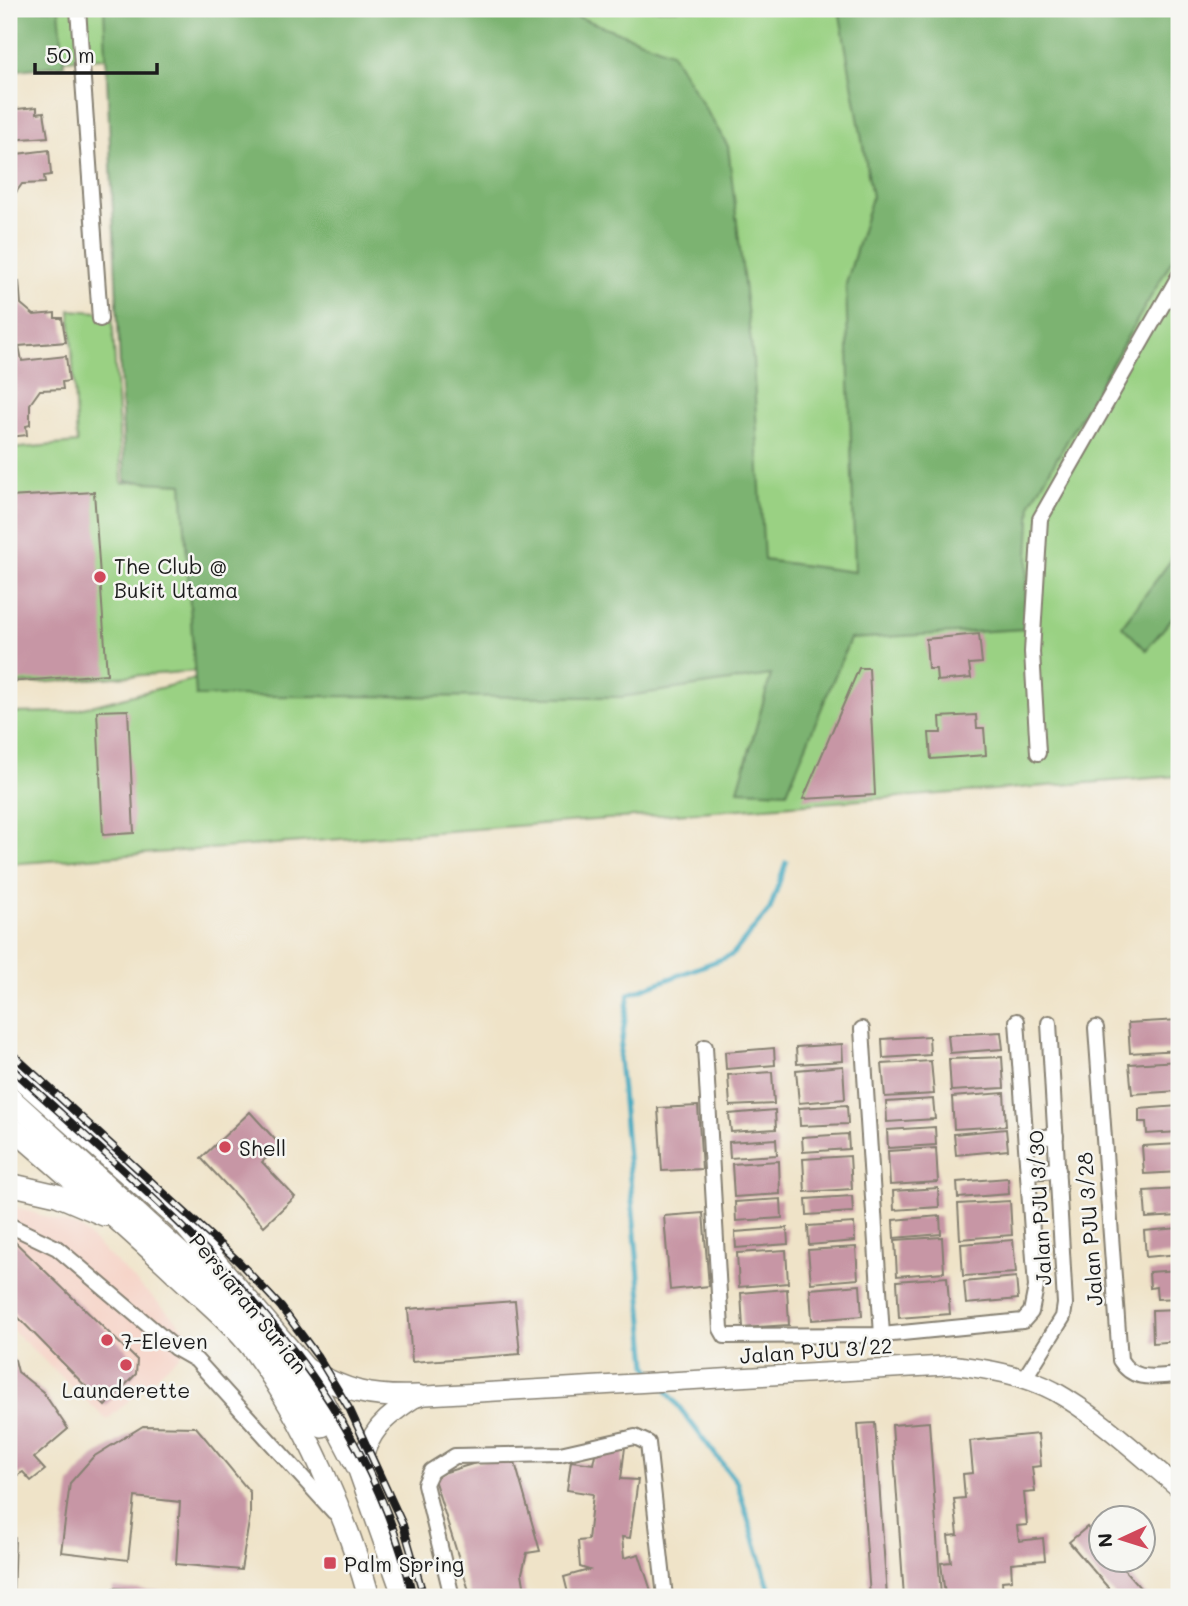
<svg xmlns="http://www.w3.org/2000/svg" width="1188" height="1606" viewBox="0 0 1188 1606" font-family="Mali,sans-serif">
<rect width="100%" height="100%" fill="#f6f6f2"/>
<filter id="ink" filterUnits="userSpaceOnUse"><feTurbulence type="fractalNoise" baseFrequency=".0143" numOctaves="2"/><feDisplacementMap in="SourceGraphic" scale="14" xChannelSelector="R" yChannelSelector="G"/><feConvolveMatrix kernelMatrix="1 2 1 2 8 2 1 2 1" color-interpolation-filters="sRGB"/></filter>
<filter id="wash" filterUnits="userSpaceOnUse"><feTurbulence type="fractalNoise" baseFrequency=".00686" numOctaves="4" result="noise"/><feDisplacementMap in="SourceGraphic" scale="28" xChannelSelector="R" yChannelSelector="G"/><feGaussianBlur stdDeviation="1.57" result="paint"/><feColorMatrix in="noise" values="0 0 0 0 0 0 0 0 0 0 0 0 0 0 0 0 0 1.4 0 .05"/><feComposite in="paint" operator="in"/></filter>
<g filter="url(#wash)">
<rect width="100%" height="100%" fill="#efe3c8"/>
<polygon fill="#f6d1c5" points="9,1205 80,1228 197,1340 107,1420 9,1327"/>
<g fill="#9ad183" stroke="#5b7650" stroke-width="2">
<polygon points="9,9 1179,9 1179,776 9,864 9,713 68,712 218,673 106,58 9,62"/>
<polygon points="70,310 112,313 122,483 183,479 197,671 9,685 9,449 77,443"/>
</g>
<g fill="#7bb371" stroke="#4c6846" stroke-width="2">
<polygon points="9,9 59,9 64,65 9,71"/>
<polygon points="104,9 557,9 671,52 728,146 753,360 764,560 855,572 846,284 872,197 839,9 1179,9 1179,248 1031,503 1024,629 850,639 787,792 738,790 771,675 621,697 196,696 182,484 125,481"/>
<polygon points="1179,538 1179,610 1146,650 1122,626 1171,560"/>
</g>
<g fill="none" stroke-linecap="round" stroke-linejoin="round">
<g stroke="#3fa8bf" stroke-width="5">
<polyline points="657,1378 647,1365 619,1058 629,994 732,955 770,909 786,862"/>
<polyline points="663,1386 737,1483 772,1597"/>
</g>
</g>
<g id="blocks">
<g fill="#c796a5">
<polygon points="9,103 17,109 37,107 37,113 44,112 48,137 9,140"/>
<polygon points="49,150 51,175 44,176 45,183 22,184 12,198 13,219 9,220 9,155"/>
<polygon points="14,276 14,282 19,281 21,304 34,315 55,313 55,318 62,318 66,342 19,346 22,361 66,356 69,381 62,382 63,389 40,390 30,404 30,425 26,426 27,435 9,437 9,277"/>
<polygon points="94,492 107,674 9,682 9,497"/>
<polygon points="979,634 982,663 969,664 971,678 937,681 936,669 928,669 926,639"/>
<polygon points="859,668 869,668 875,795 803,799"/>
<polygon points="128,710 134,833 103,835 97,711"/>
<polygon points="976,715 977,728 984,728 986,755 931,759 929,733 941,733 940,717"/>
<polygon points="1179,1020 1179,1050 1130,1053 1128,1023"/>
<polygon points="1001,1032 1003,1049 950,1053 948,1035"/>
<polygon points="929,1036 930,1055 883,1058 882,1039"/>
<polygon points="842,1044 843,1061 797,1064 796,1047"/>
<polygon points="774,1048 775,1065 726,1069 725,1052"/>
<polygon points="1002,1057 1004,1088 951,1091 949,1059"/>
<polygon points="931,1061 934,1094 885,1097 882,1064"/>
<polygon points="1179,1061 1179,1091 1132,1094 1129,1064"/>
<polygon points="843,1066 845,1099 799,1103 796,1070"/>
<polygon points="772,1072 774,1104 730,1106 728,1075"/>
<polygon points="1004,1093 1006,1126 954,1129 952,1097"/>
<polygon points="933,1099 935,1119 887,1122 886,1102"/>
<polygon points="847,1105 848,1124 800,1126 799,1108"/>
<polygon points="698,1106 702,1169 662,1171 658,1108"/>
<polygon points="1179,1106 1179,1132 1147,1134 1146,1122 1139,1122 1139,1109"/>
<polygon points="775,1110 776,1129 731,1132 729,1114"/>
<polygon points="250,1112 280,1145 262,1162 295,1197 264,1226 201,1158"/>
<polygon points="935,1127 936,1145 888,1148 887,1130"/>
<polygon points="1006,1129 1008,1150 956,1155 954,1134"/>
<polygon points="848,1134 849,1149 803,1152 802,1137"/>
<polygon points="776,1139 777,1155 730,1158 729,1142"/>
<polygon points="1179,1144 1179,1172 1144,1174 1142,1146"/>
<polygon points="936,1148 938,1182 890,1185 888,1151"/>
<polygon points="850,1156 852,1189 805,1192 803,1159"/>
<polygon points="779,1161 780,1194 734,1197 732,1164"/>
<polygon points="1008,1178 1009,1194 958,1198 957,1182"/>
<polygon points="938,1188 939,1207 894,1210 893,1191"/>
<polygon points="1179,1189 1179,1216 1146,1218 1144,1191"/>
<polygon points="852,1196 853,1212 807,1215 806,1199"/>
<polygon points="781,1199 782,1218 736,1221 735,1202"/>
<polygon points="1010,1201 1012,1235 960,1239 958,1204"/>
<polygon points="703,1213 709,1286 670,1290 664,1216"/>
<polygon points="940,1216 941,1234 894,1238 893,1220"/>
<polygon points="854,1223 855,1241 809,1245 808,1226"/>
<polygon points="787,1228 788,1244 736,1248 735,1232"/>
<polygon points="1179,1228 1179,1254 1146,1257 1144,1231"/>
<polygon points="9,1236 137,1360 136,1374 105,1406 9,1308"/>
<polygon points="942,1237 944,1272 897,1276 895,1240"/>
<polygon points="1013,1240 1016,1273 963,1276 961,1244"/>
<polygon points="856,1247 858,1279 811,1283 808,1250"/>
<polygon points="786,1250 788,1283 739,1287 737,1253"/>
<polygon points="1179,1270 1179,1298 1157,1299 1156,1287 1150,1288 1149,1272"/>
<polygon points="947,1277 950,1314 899,1318 897,1281"/>
<polygon points="1016,1277 1018,1299 966,1304 964,1282"/>
<polygon points="860,1285 862,1316 812,1320 810,1289"/>
<polygon points="787,1289 789,1325 743,1328 741,1293"/>
<polygon points="515,1301 520,1354 412,1362 408,1309"/>
<polygon points="1179,1309 1179,1341 1153,1343 1152,1310"/>
<polygon points="9,1357 15,1360 18,1372 43,1392 68,1429 34,1458 45,1470 31,1481 23,1472 9,1480"/>
<polygon points="929,1422 941,1597 904,1597 892,1425"/>
<polygon points="875,1423 887,1597 870,1597 858,1424"/>
<polygon points="143,1426 196,1427 250,1492 250,1516 241,1570 176,1564 180,1502 135,1497 128,1560 61,1552 70,1483 93,1457"/>
<polygon points="1038,1434 1041,1466 1032,1467 1035,1492 1024,1493 1027,1525 1017,1526 1019,1541 1043,1538 1045,1560 1011,1563 1012,1580 1002,1581 1003,1597 968,1597 968,1593 945,1595 941,1563 951,1562 948,1536 958,1535 954,1499 965,1498 963,1474 973,1473 970,1441"/>
<polygon points="597,1445 625,1447 621,1479 638,1480 630,1538 622,1537 624,1558 639,1554 653,1597 569,1597 564,1577 589,1570 580,1567 578,1541 588,1540 593,1494 567,1490 571,1461 593,1464"/>
<polygon points="512,1452 540,1551 527,1553 522,1573 526,1597 471,1597 433,1476"/>
<polygon points="1087,1527 1100,1542 1100,1560 1116,1560 1148,1597 1116,1597 1069,1542"/>
<polygon points="9,1537 15,1538 13,1597 9,1597"/>
<polygon points="113,1588 179,1592 178,1597 112,1597"/>
</g>
</g>
</g>
<g filter="url(#ink)">
<use href="#blocks" fill-opacity="0" stroke="#868072" stroke-width="2"/>
<g fill="none" stroke-linecap="round" stroke-linejoin="round">
<defs>
<g id="minor">
<polyline points="78,9 100,319"/>
<polyline points="1038,753 1032,652 1040,519 1179,276"/>
<path d="M1096,1028L1120,1360C1134,1383 1156,1376 1179,1375"/>
<polyline points="862,1029 882,1335"/>
<polyline points="705,1047 721,1329 725,1336 882,1335 1023,1321 1031,1312 1036,1287 1017,1021"/>
<polyline points="1026,1139 1056,1136"/>
<polyline points="1029,1172 1058,1170"/>
<polyline points="9,1225 57,1248 175,1348 196,1360 334,1512"/>
<polyline points="1024,1379 1063,1317 1065,1304 1049,1023"/>
<polyline points="452,1597 425,1484 431,1471 455,1456 560,1454 635,1437 648,1443 665,1597"/>
</g>
<path id="tertiary" d="M359,1470C370,1429 384,1418 418,1396L954,1365C988,1369 1024,1375 1054,1391C1100,1417 1139,1455 1179,1488"/>
<g id="primary">
<polyline points="9,1068 182,1222 306,1369 359,1470 404,1597"/>
<polyline points="9,1097 213,1283 263,1339 322,1426"/>
<path d="M9,1125C67,1175 124,1224 180,1277C206,1301 234,1324 255,1352C305,1421 346,1515 369,1597"/>
<polyline points="9,1184 57,1195 104,1215"/>
<path d="M306,1369C347,1392 371,1398 418,1396"/>
</g>
</defs>
<use href="#minor" stroke="#868072" stroke-width="18"/>
<use href="#tertiary" stroke="#868072" stroke-width="21"/>
<use href="#primary" stroke="#868072" stroke-width="24"/>
<use href="#minor" stroke="#fff" stroke-width="14"/>
<use href="#tertiary" stroke="#fff" stroke-width="18"/>
<use href="#primary" stroke="#fff" stroke-width="21"/>
<defs>
<g id="rail">
<polyline points="9,1051 239,1262 281,1307 318,1357 350,1410 403,1525 424,1597"/>
<path d="M9,1066C174,1218 361,1365 413,1597"/>
</g>
</defs>
<use href="#rail" stroke="#1c1c1c" stroke-width="8"/>
<use href="#rail" stroke="#f6f6f2" stroke-width="5" stroke-dasharray="16" stroke-linecap="butt"/>
</g>
</g>
<g fill="#d1495b" stroke="#f6f6f2" stroke-width="2.5">
<circle cx="100" cy="577" r="7"/>
<circle cx="225" cy="1147" r="7"/>
<circle cx="107" cy="1340" r="7"/>
<circle cx="126" cy="1365" r="7"/>
<rect x="323" y="1556" width="14" height="14" rx="3.5"/>
</g>
<g text-anchor="middle" dominant-baseline="central" stroke-width="5" stroke-linejoin="round" paint-order="stroke">
<g font-size="21" fill="#1c1c1c" stroke="#f6f6f2" text-anchor="start">
<text x="114" y="565">The Club @<tspan x="114" dy="24">Bukit Utama</tspan></text>
<text x="239" y="1147">Shell</text>
<text x="121" y="1340">7-Eleven</text>
<text x="126" y="1389" text-anchor="middle">Launderette</text>
<text x="344" y="1563">Palm Spring</text>
</g>
<g font-size="21" fill="#1c1c1c" stroke="#f6f6f2">
<text transform="translate(1039 1208) rotate(-93)">Jalan PJU 3/30</text>
<text transform="translate(1089 1229) rotate(-94)">Jalan PJU 3/28</text>
<text transform="translate(249 1303) rotate(51)">Persiaran Surian</text>
<text transform="translate(816 1350) rotate(-4)">Jalan PJU 3/22</text>
</g>
</g>
<rect width="1188" height="1606" fill="none" stroke="#f6f6f2" stroke-width="35"/>
<g transform="translate(1122 1539) rotate(266)"><circle r="33" fill="#f6f6f2" stroke="#9f9f9c" stroke-width="2"/>
<path d="M0-5L12 26L0 18L-12 26Z" fill="#d1495b"/>
<text y="-10" font-size="19" font-weight="bold" text-anchor="middle" fill="#1c1c1c">N</text>
</g>
<path d="M35 63v10h122v-10" fill="none" stroke="#1c1c1c" stroke-width="3.5"/>
<text x="46" y="63" font-size="21" fill="#1c1c1c" stroke="#f6f6f2" stroke-width="5" paint-order="stroke">50 m</text>
</svg>
